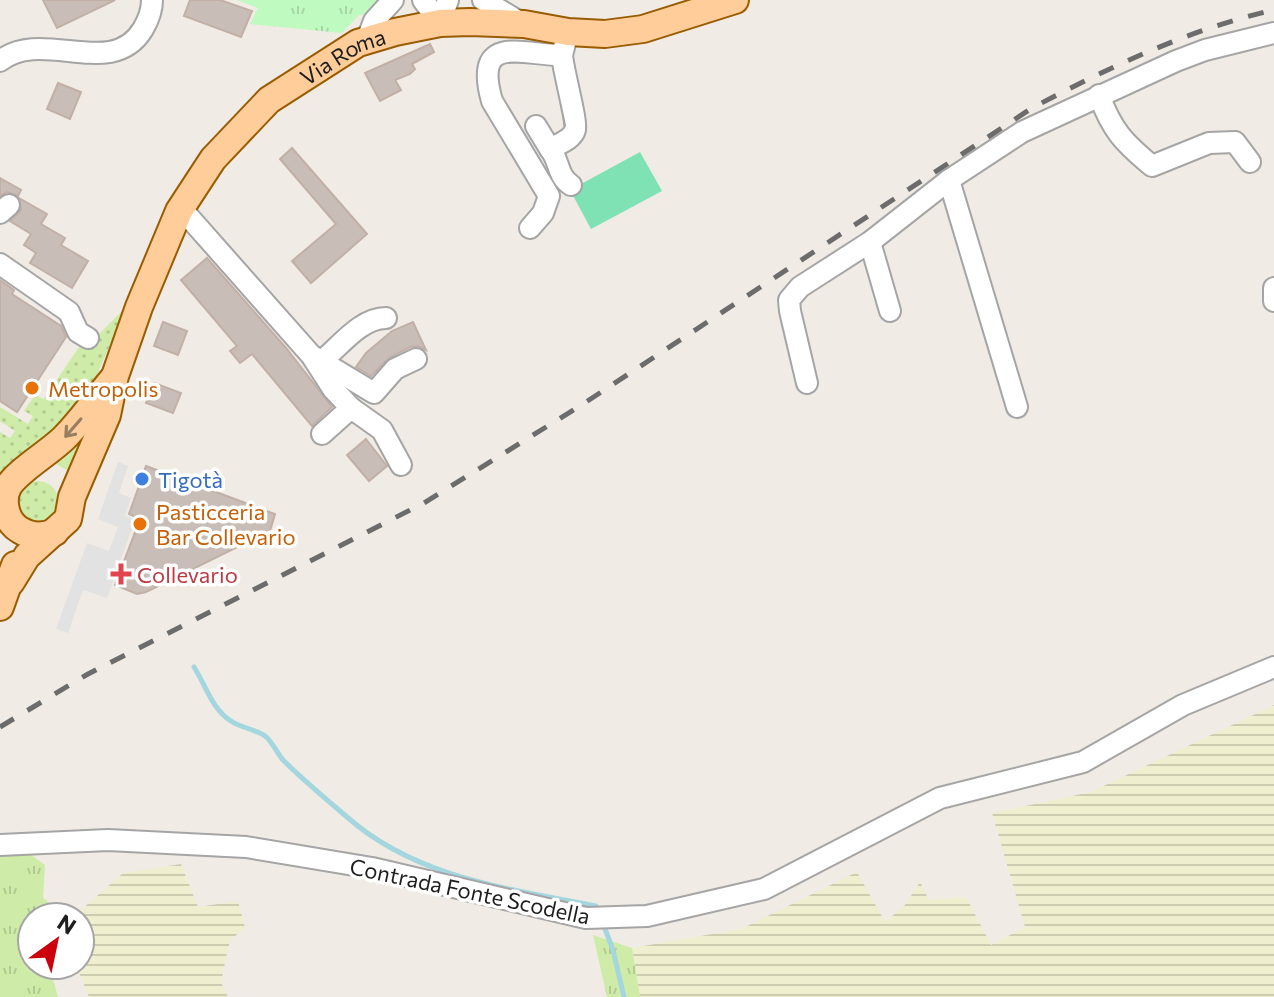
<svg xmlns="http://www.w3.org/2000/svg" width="1274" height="997" viewBox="0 0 1274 997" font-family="Commissioner,sans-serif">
<defs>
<pattern id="farmland-rules" width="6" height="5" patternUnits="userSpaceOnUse" patternTransform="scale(2)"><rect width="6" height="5" fill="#efefcf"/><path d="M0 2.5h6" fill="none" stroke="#ccccb1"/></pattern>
<pattern id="grass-tufts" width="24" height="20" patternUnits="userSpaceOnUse" patternTransform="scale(2)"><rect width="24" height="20" fill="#ceeca8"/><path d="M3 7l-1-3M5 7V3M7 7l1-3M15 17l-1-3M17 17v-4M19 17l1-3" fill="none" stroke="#b0ca90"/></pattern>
<pattern id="park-tufts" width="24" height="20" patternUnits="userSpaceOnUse" patternTransform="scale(2)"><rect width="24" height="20" fill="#bffbc0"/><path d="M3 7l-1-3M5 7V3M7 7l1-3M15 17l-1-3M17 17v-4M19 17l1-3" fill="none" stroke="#a4d7a5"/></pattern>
<pattern id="garden-dots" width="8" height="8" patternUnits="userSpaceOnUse" patternTransform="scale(2)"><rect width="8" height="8" fill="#ceeca8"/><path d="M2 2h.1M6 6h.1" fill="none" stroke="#b0ca90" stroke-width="1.8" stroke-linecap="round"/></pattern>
</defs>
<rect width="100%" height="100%" fill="#f0ebe4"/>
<g fill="url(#farmland-rules)">
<polygon points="1274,705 1274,997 640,997 632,948 741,929 857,872 885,922 905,905 920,882 929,900 966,897 991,945 1025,927 992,813 1091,792"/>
<polygon points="181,864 198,907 238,901 245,928 230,940 221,982 228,997 89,997 76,965 80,965 80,917 73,917 123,873"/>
</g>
<g fill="url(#grass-tufts)">
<polygon points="97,410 70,472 51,461"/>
<polygon points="26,851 45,865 43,898 68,917 24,917 32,929 32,965 49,965 58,997 0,997 0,854"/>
<polygon points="593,935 632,948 640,997 607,997"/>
</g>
<polygon fill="url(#park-tufts)" points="237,0 381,0 368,14 359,15 342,33 250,24 258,8"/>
<g fill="url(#garden-dots)">
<polygon points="126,307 93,384 39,452 0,475 0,432 10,438 15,431 0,421 0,407 28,424 33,416 24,411 35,395 44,399 83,341 95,338"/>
<circle cx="38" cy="501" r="20"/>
</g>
<polygon fill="#7fe2b5" points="640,152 662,191 591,229 570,190"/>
<polygon fill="#e2e2e2" points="118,462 128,466 119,493 131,498 125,516 135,520 107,598 83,590 68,633 56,629 87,543 109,551 118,527 98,519"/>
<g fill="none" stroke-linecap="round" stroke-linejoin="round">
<g stroke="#a3d6df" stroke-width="5">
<path d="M194,667C206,686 212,709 231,721C241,728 255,729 265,736C272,741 277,753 283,760C303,780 326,799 347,817C416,878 509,889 596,906L598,912"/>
<polyline points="602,921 613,950 624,997"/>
</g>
</g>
<g fill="#c8bdb7" stroke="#c2b0a6" stroke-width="2">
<polygon points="43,0 115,0 57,28"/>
<polygon points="190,0 220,0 252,11 241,37 184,16"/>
<polygon points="430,44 434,52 412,64 415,69 410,74 395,80 401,90 380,101 365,73"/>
<polygon points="58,83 81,92 70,119 47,109"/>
<polygon points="292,148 367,234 311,283 292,261 336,224 280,159"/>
<polygon points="0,178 21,190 18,196 7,192 0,196"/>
<polygon points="19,198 47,214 41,224 65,238 61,245 88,261 72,288 30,263 36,253 24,245 31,234 10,221 21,210"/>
<polygon points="207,258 286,348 332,407 312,426 252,354 240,363 230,351 237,346 181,280"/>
<polygon points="0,280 14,290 12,294 61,326 66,337 17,412 0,401"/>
<polygon points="163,322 187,331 178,355 154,346"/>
<polygon points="413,322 426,350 418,346 410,347 389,358 371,376 356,367 366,353 392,331"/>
<polygon points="154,383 181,393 173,413 146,403"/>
<polygon points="366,439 387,466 369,481 347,455"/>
<polygon points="146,466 275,514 270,531 146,592 137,594 115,585 140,519 129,514"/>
</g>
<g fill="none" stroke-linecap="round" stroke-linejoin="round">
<defs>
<g id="minor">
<polyline points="423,0 440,23 448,0"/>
<polyline points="483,0 520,22"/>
<polyline points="367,39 374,21 393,0"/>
<path d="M0,61C42,27 112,81 143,29C149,19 152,11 152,0"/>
<path d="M1099,95C1112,130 1123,142 1152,166L1209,143L1235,142L1250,162"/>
<path d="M536,126L550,149C558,144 572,140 575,130C578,124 563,70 562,55"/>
<path d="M550,149C560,161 557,176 571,185"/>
<polyline points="949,180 1017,407"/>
<polyline points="179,211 188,216 311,355 374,393 395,369 416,359"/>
<polyline points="0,213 9,205"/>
<path d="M530,228L543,213L549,196L492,101C472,31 525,56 562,55L568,32"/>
<polyline points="870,242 890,311"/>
<polyline points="0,264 69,312 78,332 88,338"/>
<polyline points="1274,288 1274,301"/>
<polyline points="313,358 333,389 351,408 382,430 401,465"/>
<path d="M323,360C341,345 361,318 386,318"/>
<polyline points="807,383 790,311 789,300 800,287 870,242 949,180 1022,132 1176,61 1205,50 1274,33"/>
<polyline points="322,434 351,408"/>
<polyline points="0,845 108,840 246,847 372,868 586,918 647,916 764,889 940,798 1083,762 1183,705 1274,667"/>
</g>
<g id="major">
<path d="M55,532C43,537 31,537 20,530C6,522 1,501 8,487C16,472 50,452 64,438C82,420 96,399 112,380"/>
<path id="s1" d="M11,582L27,556L68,519L72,497L107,415L115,376L139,307L179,211L213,159L269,100L358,43L395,32L440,23L470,22L524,24L568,32L605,34L643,29L735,0"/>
<polyline points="0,607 15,565"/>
</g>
</defs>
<use href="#minor" stroke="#a5a5a5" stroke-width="24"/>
<use href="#major" stroke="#995c00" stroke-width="30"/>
<use href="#minor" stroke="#fff" stroke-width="20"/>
<use href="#major" stroke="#ffcd9a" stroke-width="26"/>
<path stroke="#6c6c6c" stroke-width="5" stroke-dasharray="16 16" stroke-linecap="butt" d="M0,727L88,674L424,503L583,404L1032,108C1108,68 1189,29 1274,10"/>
</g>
<defs><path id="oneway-shaft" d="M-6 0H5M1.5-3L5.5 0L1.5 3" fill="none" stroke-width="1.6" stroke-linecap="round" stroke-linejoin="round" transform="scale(2)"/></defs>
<use stroke="#9a7e62" href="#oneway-shaft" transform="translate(73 428) rotate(131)"/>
<g fill="#e8710a" stroke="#fff" stroke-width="3">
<circle cx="32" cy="388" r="8"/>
<circle cx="140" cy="524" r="8"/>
</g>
<circle fill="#3f7fe0" stroke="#fff" stroke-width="3" cx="142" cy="479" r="8"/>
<path fill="#e0444e" stroke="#fff" stroke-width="3" d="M117 562h8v8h8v8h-8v8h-8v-8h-8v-8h8z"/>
<g text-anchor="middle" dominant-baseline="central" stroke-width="7" stroke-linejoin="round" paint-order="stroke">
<g font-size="22" fill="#1e1e1e" stroke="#fff">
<text stroke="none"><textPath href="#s1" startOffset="644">Via Roma</textPath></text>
<text transform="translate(470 891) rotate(12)">Contrada Fonte Scodella</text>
</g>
<g font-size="22" fill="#c56008" stroke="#fff" text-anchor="start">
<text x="48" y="388">Metropolis</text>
<text x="156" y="511">Pasticceria<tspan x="156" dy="25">Bar Collevario</tspan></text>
</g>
<g font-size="22" fill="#366cbe" stroke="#fff" text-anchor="start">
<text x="158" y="479">Tigotà</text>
</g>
<g font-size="22" fill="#be3a42" stroke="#fff" text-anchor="start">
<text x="137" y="574">Collevario</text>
</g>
</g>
<g transform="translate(56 941) rotate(33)"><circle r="38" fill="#ffffff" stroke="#a5a5a5" stroke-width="2"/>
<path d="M0-6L14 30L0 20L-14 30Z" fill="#cd000e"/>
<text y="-12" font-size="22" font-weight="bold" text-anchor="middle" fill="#1e1e1e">N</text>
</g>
</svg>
